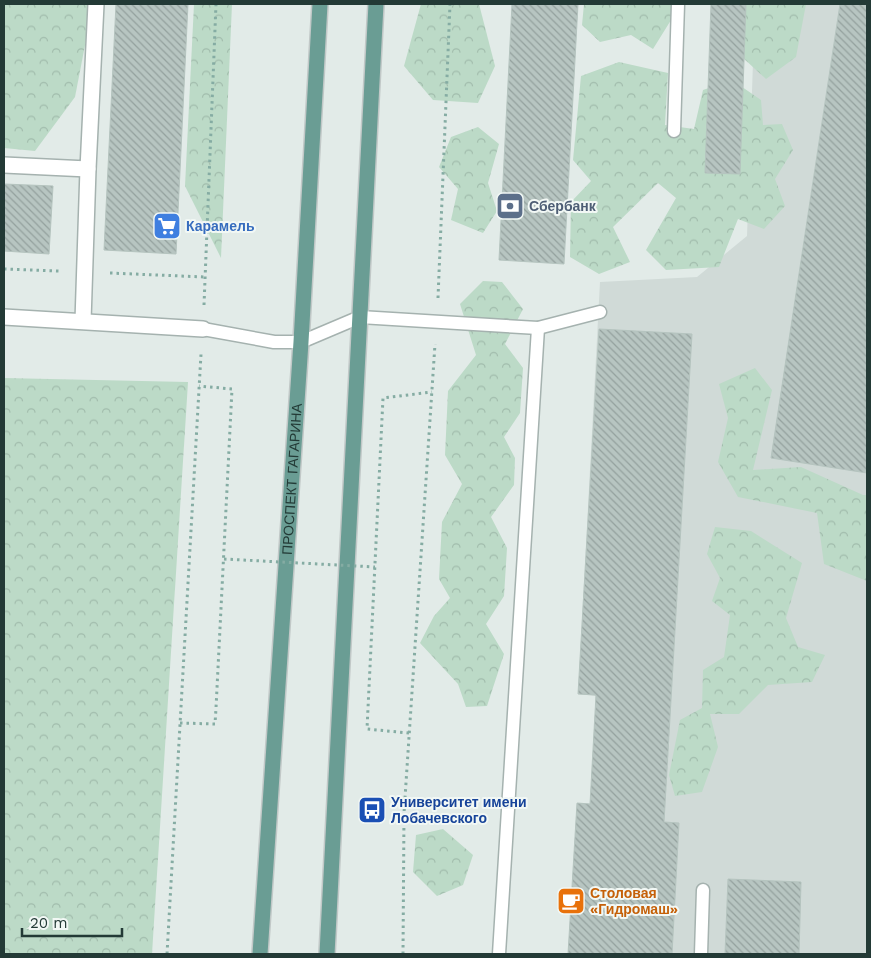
<svg xmlns="http://www.w3.org/2000/svg" width="871" height="958" viewBox="0 0 871 958" font-family="'Work Sans',sans-serif">
<defs>
<pattern id="forest-crowns" width="20" height="18" patternUnits="userSpaceOnUse" patternTransform="scale(1.25)"><rect width="20" height="18" fill="#bcdac7"/><path d="M2 6a3 3 0 1 1 6 0M12 15a3 3 0 1 1 6 0" fill="none" stroke="#a1bcac"/></pattern>
<pattern id="building-back-hatch" width="6" height="6" patternUnits="userSpaceOnUse" patternTransform="scale(1.25)"><rect width="6" height="6" fill="#b7c5c1"/><path d="M-1 5l2 2M0 0l6 6M5-1l2 2" fill="none" stroke="#94a19e"/></pattern>
</defs>
<rect width="100%" height="100%" fill="#e2ebe8"/>
<polygon fill="#d0dad7" points="755,4 867,4 867,954 568,954 577,803 590,804 596,696 578,694 600,282 697,277 747,236"/>
<g fill="url(#forest-crowns)">
<polygon points="4,4 93,4 75,97 35,151 4,148"/>
<polygon points="194,4 232,4 221,258 185,186"/>
<polygon points="421,4 479,4 495,66 478,103 433,100 404,66"/>
<polygon points="584,4 681,4 653,49 631,35 600,42 582,25"/>
<polygon points="735,4 806,4 796,57 766,79 729,45"/>
<polygon points="619,62 668,73 665,125 694,129 703,90 732,80 761,100 763,125 782,124 793,150 775,179 785,206 764,229 738,219 719,267 666,270 646,250 676,198 658,183 613,227 630,262 599,274 570,257 571,202 591,181 573,160 581,76"/>
<polygon points="478,127 499,144 488,183 497,211 483,233 451,220 458,189 439,167 451,137"/>
<polygon points="483,281 502,282 523,309 505,344 523,368 520,413 504,437 515,458 514,485 491,517 507,548 504,596 486,624 504,654 487,706 466,707 458,684 420,643 434,616 450,598 439,579 442,522 462,484 445,455 448,391 476,355 460,304"/>
<polygon points="755,368 772,390 753,470 801,467 863,495 867,495 867,581 824,564 817,513 738,497 718,462 728,418 719,384"/>
<polygon points="4,378 188,382 152,954 4,954"/>
<polygon points="715,527 751,531 802,563 786,618 798,647 825,655 812,682 768,685 739,714 710,714 718,747 702,792 675,796 669,775 680,720 702,708 703,670 724,657 730,615 712,601 720,578 707,554"/>
<polygon points="443,829 473,855 463,885 437,896 413,872 416,835"/>
</g>
<g fill="url(#building-back-hatch)" stroke="#b5c4bf">
<polygon points="116,4 188,4 176,254 104,250"/>
<polygon points="512,4 578,4 564,264 499,260"/>
<polygon points="711,4 746,4 740,174 705,173"/>
<polygon points="840,4 867,4 867,473 771,458"/>
<polygon points="4,184 53,186 49,254 4,251"/>
<polygon points="599,329 692,334 664,822 679,823 672,954 568,954 577,803 590,804 596,695 578,694"/>
<polygon points="728,879 801,882 799,954 725,954"/>
</g>
<g fill="none" stroke-linecap="round" stroke-linejoin="round">
<defs>
<g id="lane">
<polyline points="674,131 678,4"/>
<polyline points="203,329 274,342 301,342 360,317 538,328 600,312"/>
<polyline points="499,954 538,328"/>
<polyline points="701,954 703,890"/>
</g>
<g id="street">
<polyline points="4,165 88,169 96,4"/>
<polyline points="4,317 203,329"/>
<polyline points="83,321 88,169"/>
</g>
<g id="primary">
<path id="s1" d="M260,954L301,342L320,4"/>
<polyline points="327,954 376,4"/>
</g>
</defs>
<use href="#lane" stroke="#a5b2af" stroke-width="15"/>
<use href="#street" stroke="#a5b2af" stroke-width="18"/>
<use href="#primary" stroke="#c1c8c7" stroke-width="18"/>
<g stroke="#85aca3" stroke-width="3" stroke-dasharray="2.5 4" stroke-linecap="butt">
<polyline points="4,269 59,271"/>
<polyline points="110,273 204,277"/>
<polyline points="438,298 450,4"/>
<polyline points="204,305 216,4"/>
<polyline points="180,723 215,724 216,708 232,389 199,386"/>
<polyline points="409,733 367,729 383,398 432,392"/>
<polyline points="167,954 201,354"/>
<polyline points="403,954 404,813 435,344"/>
</g>
<use href="#lane" stroke="#fff" stroke-width="12"/>
<use href="#street" stroke="#fff" stroke-width="15"/>
<use href="#primary" stroke="#6a9d94" stroke-width="15"/>
<polyline stroke="#85aca3" stroke-width="3" stroke-dasharray="2.5 4" stroke-linecap="butt" points="224,559 375,567"/>
</g>
<defs>
<symbol id="bank-square" viewBox="-11 -11 22 22"><rect x="-9" y="-9" width="18" height="18" rx="4" fill="#5c6f8a" stroke="#f2f8f5"/><path d="M-6-4H6V4H-6ZM0-2.3a2.3 2.3 0 1 0 0 4.6a2.3 2.3 0 1 0 0-4.6Z" fill="#fff"/></symbol>
<symbol id="supermarket-square" viewBox="-11 -11 22 22"><rect x="-9" y="-9" width="18" height="18" rx="4" fill="#3f7fe0" stroke="#f2f8f5"/><path d="M-6-5.5h2.5l.6 2H6L4.5 2H-2.5L-4.4-4H-6ZM-1.5 3.2a1.3 1.3 0 1 0 .1 0ZM3 3.2a1.3 1.3 0 1 0 .1 0Z" fill="#fff"/></symbol>
<symbol id="bus-square" viewBox="-11 -11 22 22"><rect x="-9" y="-9" width="18" height="18" rx="4" fill="#1a4fb4" stroke="#f2f8f5"/><path d="M-5-6H5V4H4V6H2V4H-2V6H-4V4H-5ZM-3.5-4V0h7V-4ZM-3.5 1.2v1.5H-2V1.2ZM2 1.2v1.5H3.5V1.2Z" fill="#fff"/></symbol>
<symbol id="cafe-square" viewBox="-11 -11 22 22"><rect x="-9" y="-9" width="18" height="18" rx="4" fill="#e8710a" stroke="#f2f8f5"/><path d="M-5.5-4.5H6V0H3Q3 3.5 0 3.5H-2.5Q-5.5 3.5-5.5 0ZM3-3.2v2h1.7v-2ZM-6 4.5H4V6H-6Z" fill="#fff"/></symbol>
</defs>
<g fill-rule="evenodd">
<use href="#bank-square" x="494" y="190" width="32" height="32"/>
<use href="#supermarket-square" x="151" y="210" width="32" height="32"/>
<use href="#bus-square" x="356" y="794" width="32" height="32"/>
<use href="#cafe-square" x="555" y="885" width="32" height="32"/>
</g>
<g text-anchor="middle" dominant-baseline="central" stroke-width="4" stroke-linejoin="round" paint-order="stroke">
<g font-size="14" font-weight="bold" fill="#4e5e75" stroke="#f2f8f5" text-anchor="start">
<text x="529" y="206">Сбербанк</text>
</g>
<g font-size="14" font-weight="bold" fill="#366cbe" stroke="#f2f8f5" text-anchor="start">
<text x="186" y="226">Карамель</text>
</g>
<g font-size="14" fill="#233a36" stroke="#f2f8f5">
<text stroke="none"><textPath href="#s1" startOffset="476">ПРОСПЕКТ ГАГАРИНА</textPath></text>
</g>
<g font-size="14" font-weight="bold" fill="#164399" stroke="#f2f8f5" text-anchor="start">
<text x="391" y="802">Университет имени<tspan x="391" dy="16">Лобачевского</tspan></text>
</g>
<g font-size="14" font-weight="bold" fill="#c56008" stroke="#f2f8f5" text-anchor="start">
<text x="590" y="893">Столовая<tspan x="590" dy="16">«Гидромаш»</tspan></text>
</g>
</g>
<rect width="871" height="958" fill="none" stroke="#233a36" stroke-width="10"/>
<path d="M22 928v8h100v-8" fill="none" stroke="#233a36" stroke-width="2.5"/>
<text x="30" y="928" font-size="15" fill="#233a36" stroke="#f2f8f5" stroke-width="4" paint-order="stroke">20 m</text>
</svg>
